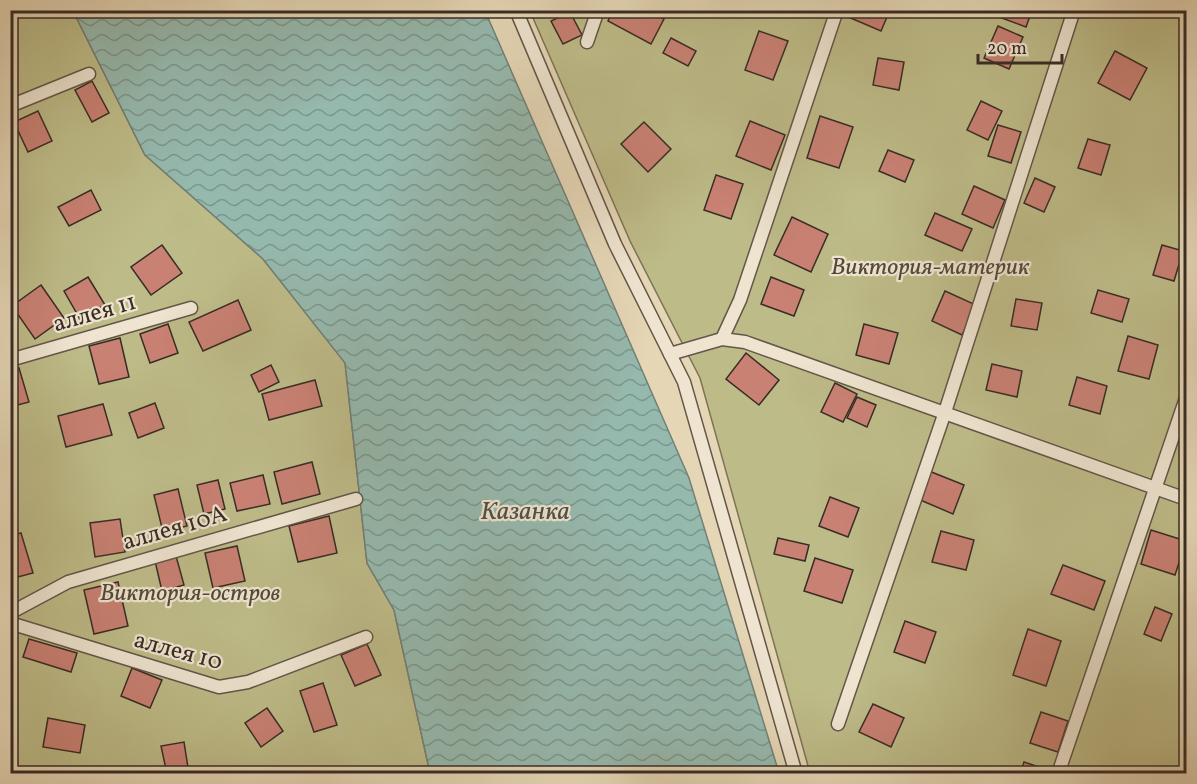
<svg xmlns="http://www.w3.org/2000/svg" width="1197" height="784" viewBox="0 0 1197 784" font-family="Vollkorn,serif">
<defs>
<pattern id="water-waves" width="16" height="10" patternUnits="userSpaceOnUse" patternTransform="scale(1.5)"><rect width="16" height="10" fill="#96b9ae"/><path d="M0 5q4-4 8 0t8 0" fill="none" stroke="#7b978d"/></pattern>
</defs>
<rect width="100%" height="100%" fill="#e5d6b6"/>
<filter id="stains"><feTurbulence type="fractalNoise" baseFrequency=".00333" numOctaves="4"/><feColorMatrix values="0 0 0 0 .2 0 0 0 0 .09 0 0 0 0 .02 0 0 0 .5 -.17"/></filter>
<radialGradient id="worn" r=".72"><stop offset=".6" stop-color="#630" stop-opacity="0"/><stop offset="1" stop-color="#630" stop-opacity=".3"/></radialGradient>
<g fill="#bdbb88" stroke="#7b7456" stroke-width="1.5">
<polygon points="10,11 73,11 145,155 263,259 345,362 367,563 394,610 430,773 11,773"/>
<polygon points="530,11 1186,11 1186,773 810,773 700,378 630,241"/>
</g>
<polygon fill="url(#water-waves)" stroke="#718177" stroke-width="1.5" points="73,11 485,11 689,478 779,773 430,773 394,610 367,563 345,363 263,259 145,155"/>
<g fill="#c98174" stroke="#392c25" stroke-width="1.5">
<polygon points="613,10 649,10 664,19 651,44 608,21"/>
<polygon points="848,10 890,10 881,31 846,16"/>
<polygon points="992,10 1025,10 1031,13 1026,27 991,14"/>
<polygon points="570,12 582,35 563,44 551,21"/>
<polygon points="998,26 1023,37 1009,69 984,58"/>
<polygon points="759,31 788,41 773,80 745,70"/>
<polygon points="671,38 696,51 688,66 663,53"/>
<polygon points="1115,51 1147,68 1130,100 1098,83"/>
<polygon points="878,58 904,62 899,90 873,85"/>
<polygon points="92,81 109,113 92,122 75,90"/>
<polygon points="981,101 1002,111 988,140 967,130"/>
<polygon points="38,111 52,141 28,152 14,122"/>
<polygon points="820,116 853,127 839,168 807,158"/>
<polygon points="750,121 785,135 771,170 736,156"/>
<polygon points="644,122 671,149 648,172 621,144"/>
<polygon points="998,125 1021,132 1011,163 988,156"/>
<polygon points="1088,139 1110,145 1101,175 1078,168"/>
<polygon points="888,150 914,160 905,182 879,171"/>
<polygon points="10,159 17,176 10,179"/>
<polygon points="716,175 743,184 731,219 704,210"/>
<polygon points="1035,178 1055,187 1044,212 1024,203"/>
<polygon points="974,186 1005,200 993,228 962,214"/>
<polygon points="91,190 101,210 69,226 58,207"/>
<polygon points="935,213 972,229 962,251 925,235"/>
<polygon points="792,217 828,234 811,272 774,255"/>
<polygon points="162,245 182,273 151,295 131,267"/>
<polygon points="1162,245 1183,251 1174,281 1153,275"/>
<polygon points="88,277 105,305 80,319 64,291"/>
<polygon points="771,277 804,290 794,316 761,304"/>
<polygon points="41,285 64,318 35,339 12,306"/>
<polygon points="1098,290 1129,299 1122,322 1091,313"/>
<polygon points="945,291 976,305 962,335 932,321"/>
<polygon points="1016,299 1042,303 1037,330 1011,326"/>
<polygon points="238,300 251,330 203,351 189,322"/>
<polygon points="168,324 178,353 150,363 140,334"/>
<polygon points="864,324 898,333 889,364 856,355"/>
<polygon points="1128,336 1158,345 1149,379 1118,371"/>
<polygon points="120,338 129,377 99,384 89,346"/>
<polygon points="746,353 779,380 759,405 726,379"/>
<polygon points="992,364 1022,371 1017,397 986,390"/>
<polygon points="271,365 279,382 259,392 251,375"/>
<polygon points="19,368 29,402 10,407 10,371"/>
<polygon points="1077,377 1107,386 1100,414 1069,405"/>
<polygon points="315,380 322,406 269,420 262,394"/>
<polygon points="835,383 857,394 843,422 821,412"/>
<polygon points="857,397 876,405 867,427 847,418"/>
<polygon points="155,403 164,428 138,438 129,413"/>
<polygon points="103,404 112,435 66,447 58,416"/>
<polygon points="312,462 320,494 282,504 274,472"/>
<polygon points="929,471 964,485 953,514 918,499"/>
<polygon points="263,475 270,504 237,511 230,483"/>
<polygon points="218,480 225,509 204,514 197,485"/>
<polygon points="178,489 187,526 163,532 154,495"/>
<polygon points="830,497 859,508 848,537 819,526"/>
<polygon points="329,516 337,553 298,562 289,526"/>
<polygon points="120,519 125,552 95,557 90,523"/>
<polygon points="1151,530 1186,541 1175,575 1141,564"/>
<polygon points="941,531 974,540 966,570 932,562"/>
<polygon points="21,533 33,573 10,579 10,536"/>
<polygon points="778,538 809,545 805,561 774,554"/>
<polygon points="237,546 245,581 213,588 205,553"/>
<polygon points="176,556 184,585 162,591 155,561"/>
<polygon points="815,558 853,570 842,603 804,591"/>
<polygon points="1063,565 1105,581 1094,610 1051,594"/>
<polygon points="118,582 128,626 94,634 84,590"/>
<polygon points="1155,607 1172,614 1161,641 1144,634"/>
<polygon points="905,621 936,632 925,663 894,652"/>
<polygon points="1028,629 1061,641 1046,686 1013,675"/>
<polygon points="29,639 77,653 71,672 23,657"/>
<polygon points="367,644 381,675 355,686 341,655"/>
<polygon points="132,668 162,680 150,708 121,696"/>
<polygon points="323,683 337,725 314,732 300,691"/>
<polygon points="873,704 904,718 891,747 859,732"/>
<polygon points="267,708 283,731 261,747 245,723"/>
<polygon points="1041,712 1068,721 1058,752 1030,743"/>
<polygon points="48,718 85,725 80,753 43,747"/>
<polygon points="184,742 189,774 167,774 161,746"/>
<polygon points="1024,762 1054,772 1053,774 1020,774"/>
</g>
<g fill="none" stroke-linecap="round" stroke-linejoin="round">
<defs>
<g id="lane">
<polyline points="516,10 615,244 684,382 796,774"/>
<polyline points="587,42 598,10"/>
<polyline points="10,106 89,74"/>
<polyline points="722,339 740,300 837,10"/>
<polyline points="670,354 722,339 745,342 1186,499"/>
<polyline points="10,360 191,308"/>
<polyline points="10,613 68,582 356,499"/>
<polyline points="10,623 219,687 248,682 366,637"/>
<polyline points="838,724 945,412 1074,10"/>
<polyline points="1058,774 1186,398"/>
</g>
</defs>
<use href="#lane" stroke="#645649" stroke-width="15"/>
<use href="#lane" stroke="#eee4d0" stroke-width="12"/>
</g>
<g text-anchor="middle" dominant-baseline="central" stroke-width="4.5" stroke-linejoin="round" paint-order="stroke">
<g font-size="24" font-style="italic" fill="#534939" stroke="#eee4d0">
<text x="930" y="268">Виктория-материк</text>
<text x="190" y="594">Виктория-остров</text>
</g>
<g font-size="24" fill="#392c25" stroke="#eee4d0">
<text transform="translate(95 314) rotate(-16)">аллея 11</text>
<text transform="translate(175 529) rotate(-16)">аллея 10А</text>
<text transform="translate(178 652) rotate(15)">аллея 10</text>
</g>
<g font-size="26" font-style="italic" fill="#504f47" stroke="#eee4d0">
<text x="525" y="512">Казанка</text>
</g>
</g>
<rect width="1197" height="784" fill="none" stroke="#e5d6b6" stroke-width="36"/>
<rect x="12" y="12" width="1173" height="760" fill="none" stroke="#392c25" stroke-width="3"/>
<rect x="18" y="18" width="1161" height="748" fill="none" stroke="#392c25" stroke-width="1.5"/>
<path d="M978 54v9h84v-9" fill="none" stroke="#392c25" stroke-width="3"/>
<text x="987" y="54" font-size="18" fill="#392c25" stroke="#eee4d0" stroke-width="4.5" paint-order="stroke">20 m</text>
<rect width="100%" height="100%" filter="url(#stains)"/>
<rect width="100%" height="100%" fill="url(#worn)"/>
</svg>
